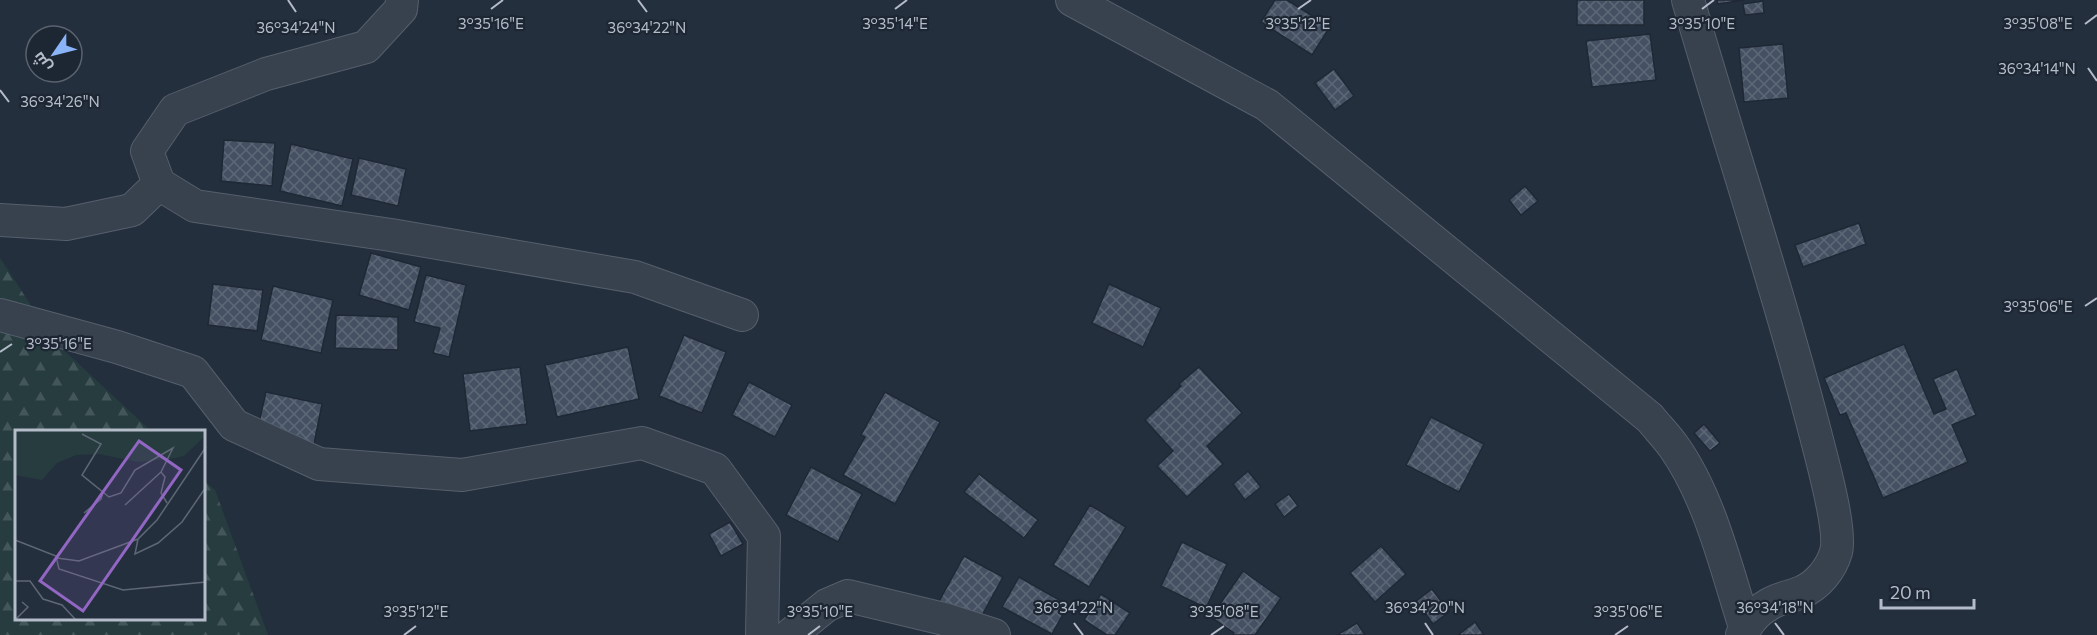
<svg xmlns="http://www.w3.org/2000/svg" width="2097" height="635" viewBox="0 0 2097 635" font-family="Commissioner,Cairo,sans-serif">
<defs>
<pattern id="forest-firs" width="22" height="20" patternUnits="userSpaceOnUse" patternTransform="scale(1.5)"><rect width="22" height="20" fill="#263c3f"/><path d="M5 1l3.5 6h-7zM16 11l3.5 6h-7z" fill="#435659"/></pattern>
<pattern id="building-cross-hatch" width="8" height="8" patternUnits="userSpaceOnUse" patternTransform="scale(1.5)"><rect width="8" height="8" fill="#455162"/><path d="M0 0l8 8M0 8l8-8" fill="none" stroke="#5d6877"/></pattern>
</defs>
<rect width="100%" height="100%" fill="#242f3e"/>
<polygon fill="url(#forest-firs)" points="0,258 55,342 151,431 16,431 16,618 204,618 204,480 215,490 268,635 0,635"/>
<g fill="url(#building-cross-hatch)" stroke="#1f2835" stroke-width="1.5">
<polygon points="1275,0 1287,0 1330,27 1312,55 1261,22"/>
<rect x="1577" y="0" width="67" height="25"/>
<polygon points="1717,0 1744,0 1718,4"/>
<polygon points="1763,1 1764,13 1745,15 1743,4"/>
<polygon points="1650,34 1656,80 1592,87 1586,41"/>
<polygon points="1783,44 1788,98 1744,102 1739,48"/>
<polygon points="1334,69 1354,96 1335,110 1315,83"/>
<polygon points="224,140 275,143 272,186 221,181"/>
<polygon points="291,144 353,159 342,206 280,191"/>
<polygon points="359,158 406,169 398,206 351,195"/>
<polygon points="1525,186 1538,201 1521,215 1509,200"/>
<polygon points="1859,223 1866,244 1803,267 1795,245"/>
<polygon points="371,253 421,267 409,310 359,295"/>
<polygon points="426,275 466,285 449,357 433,353 440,328 414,322"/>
<polygon points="213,284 263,290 257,331 208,325"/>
<polygon points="1109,284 1161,308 1143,347 1092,323"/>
<polygon points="273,286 333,300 321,353 261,340"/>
<polygon points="336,315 398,317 398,350 335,348"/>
<polygon points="684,335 726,352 702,413 659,396"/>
<polygon points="1904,344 1934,414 1946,409 1933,379 1957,369 1976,415 1952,425 1968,462 1883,498 1846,413 1840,415 1824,378"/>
<polygon points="628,347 639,399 557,417 545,365"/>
<polygon points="520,367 527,424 470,431 463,374"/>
<polygon points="1199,367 1242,413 1207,446 1223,464 1187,497 1157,466 1173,451 1145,420 1181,386 1179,384"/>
<polygon points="749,382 792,405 775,437 732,415"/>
<polygon points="266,392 322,404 314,444 257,431"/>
<polygon points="885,392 940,422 895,504 843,475 865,437 861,435"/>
<polygon points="1431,417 1484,444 1459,492 1406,465"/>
<polygon points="1704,424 1720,443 1710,451 1694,433"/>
<polygon points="811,467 862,494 838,542 786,515"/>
<polygon points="1248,471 1261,487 1245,500 1233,484"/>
<polygon points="979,474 1038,520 1024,538 964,492"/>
<polygon points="1289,494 1298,506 1284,517 1275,504"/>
<polygon points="1090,505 1126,527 1089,587 1053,565"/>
<polygon points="730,522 743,544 721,556 709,534"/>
<polygon points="1182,542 1227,564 1206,608 1161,586"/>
<polygon points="1381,546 1406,574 1375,602 1350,573"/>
<polygon points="964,556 1003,577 976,626 937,605"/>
<polygon points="1243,571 1281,598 1255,635 1233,635 1234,633 1211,617"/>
<polygon points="1019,577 1068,605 1052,634 1002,607"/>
<polygon points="1432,589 1449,612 1433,624 1416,601"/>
<polygon points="1101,594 1130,613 1115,635 1107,635 1084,620"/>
<polygon points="1475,622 1484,635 1458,635"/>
<polygon points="1357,623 1365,635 1337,635"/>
</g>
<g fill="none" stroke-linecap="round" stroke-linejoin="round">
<defs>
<g id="street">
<polyline points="402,0 401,9 366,47 266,74 175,110 147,151 159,184 195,206 391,235 635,277 742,315"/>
<path d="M1072,0L1267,105L1650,418C1658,428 1667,437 1674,447C1710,498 1726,568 1745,627"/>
<path d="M1688,0C1730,145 1778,289 1816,436C1822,460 1842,530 1836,552C1831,569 1818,585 1802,592C1791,597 1778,598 1768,605C1756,612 1747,623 1742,635"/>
<polyline points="0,220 66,224 132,210 159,184"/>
<polyline points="0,315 117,347 193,372 234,425 319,464 462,475 642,443 715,469 764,536 762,635"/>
<polyline points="790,635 827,605 848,596 944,619 994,635"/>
</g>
</defs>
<use href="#street" stroke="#565f6c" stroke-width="34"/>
<use href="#street" stroke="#38414e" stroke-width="32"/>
</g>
<path fill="none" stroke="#b4bcc9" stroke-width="2" d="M288,0L296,12M638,0L647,12M491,9L503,0M895,9L907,0M1298,9L1311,0M1702,9L1714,0M2085,24L2097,15M2088,68L2097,81M0,90L9,102M2085,306L2097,298M0,352L12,344M1074,623L1083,635M1425,623L1433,635M1775,623L1784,635M404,635L416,626M808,635L820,626M1211,635L1224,626M1615,635L1628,626"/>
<g transform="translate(15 430)">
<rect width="190" height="190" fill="#242f3e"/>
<path d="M0,0H190V6L169,26L155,29L123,32L84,24L61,25L42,33L27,50L0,45Z" fill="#263c3f"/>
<path fill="none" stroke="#5e6776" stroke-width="1.5" d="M67,4L86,14L67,45L94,67L106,63L120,40L158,18L146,42M110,75L146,42L150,47L146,63L152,73M69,83L86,69L88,62M123,109L120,124L143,113L167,92L191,57M0,110L41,126L44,139L108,160L191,152M42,128L64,131L123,109L142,90L191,17M0,151H15L28,169L47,175L61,190M1,189L13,177L7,172"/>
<path fill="#9266c3" fill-opacity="0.15" stroke="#9266c3" stroke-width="3" d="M124,11L166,40L68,181L25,151Z"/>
<rect width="190" height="190" fill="none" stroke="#b4bcc9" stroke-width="3"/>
</g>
<g font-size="15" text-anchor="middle" fill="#b4bcc9" stroke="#1d2633" stroke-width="4.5" stroke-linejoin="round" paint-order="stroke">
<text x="2038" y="29">3°35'08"E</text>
<text x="491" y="29">3°35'16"E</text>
<text x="1298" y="29">3°35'12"E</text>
<text x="1702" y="29">3°35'10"E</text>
<text x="895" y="29">3°35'14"E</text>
<text x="296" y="33">36°34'24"N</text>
<text x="647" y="33">36°34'22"N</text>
<text x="2037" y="74">36°34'14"N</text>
<text x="60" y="107">36°34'26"N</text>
<text x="2038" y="312">3°35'06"E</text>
<text x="59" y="349">3°35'16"E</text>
<text x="1074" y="613">36°34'22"N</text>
<text x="1425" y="613">36°34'20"N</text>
<text x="1775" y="613">36°34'18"N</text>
<text x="416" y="617">3°35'12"E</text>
<text x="820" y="617">3°35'10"E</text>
<text x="1224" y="617">3°35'08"E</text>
<text x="1628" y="617">3°35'06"E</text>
</g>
<g transform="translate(54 54) rotate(235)"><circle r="28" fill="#1d2633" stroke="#59626f" stroke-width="1.5"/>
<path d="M0-4.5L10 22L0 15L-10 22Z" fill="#8ab4f8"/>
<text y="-9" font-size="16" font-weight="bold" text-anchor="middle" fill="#b4bcc9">ش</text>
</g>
<path d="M1881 599v9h93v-9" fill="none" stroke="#b4bcc9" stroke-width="3"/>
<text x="1890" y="599" font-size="18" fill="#b4bcc9" stroke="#1d2633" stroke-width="4.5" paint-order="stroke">20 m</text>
</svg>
